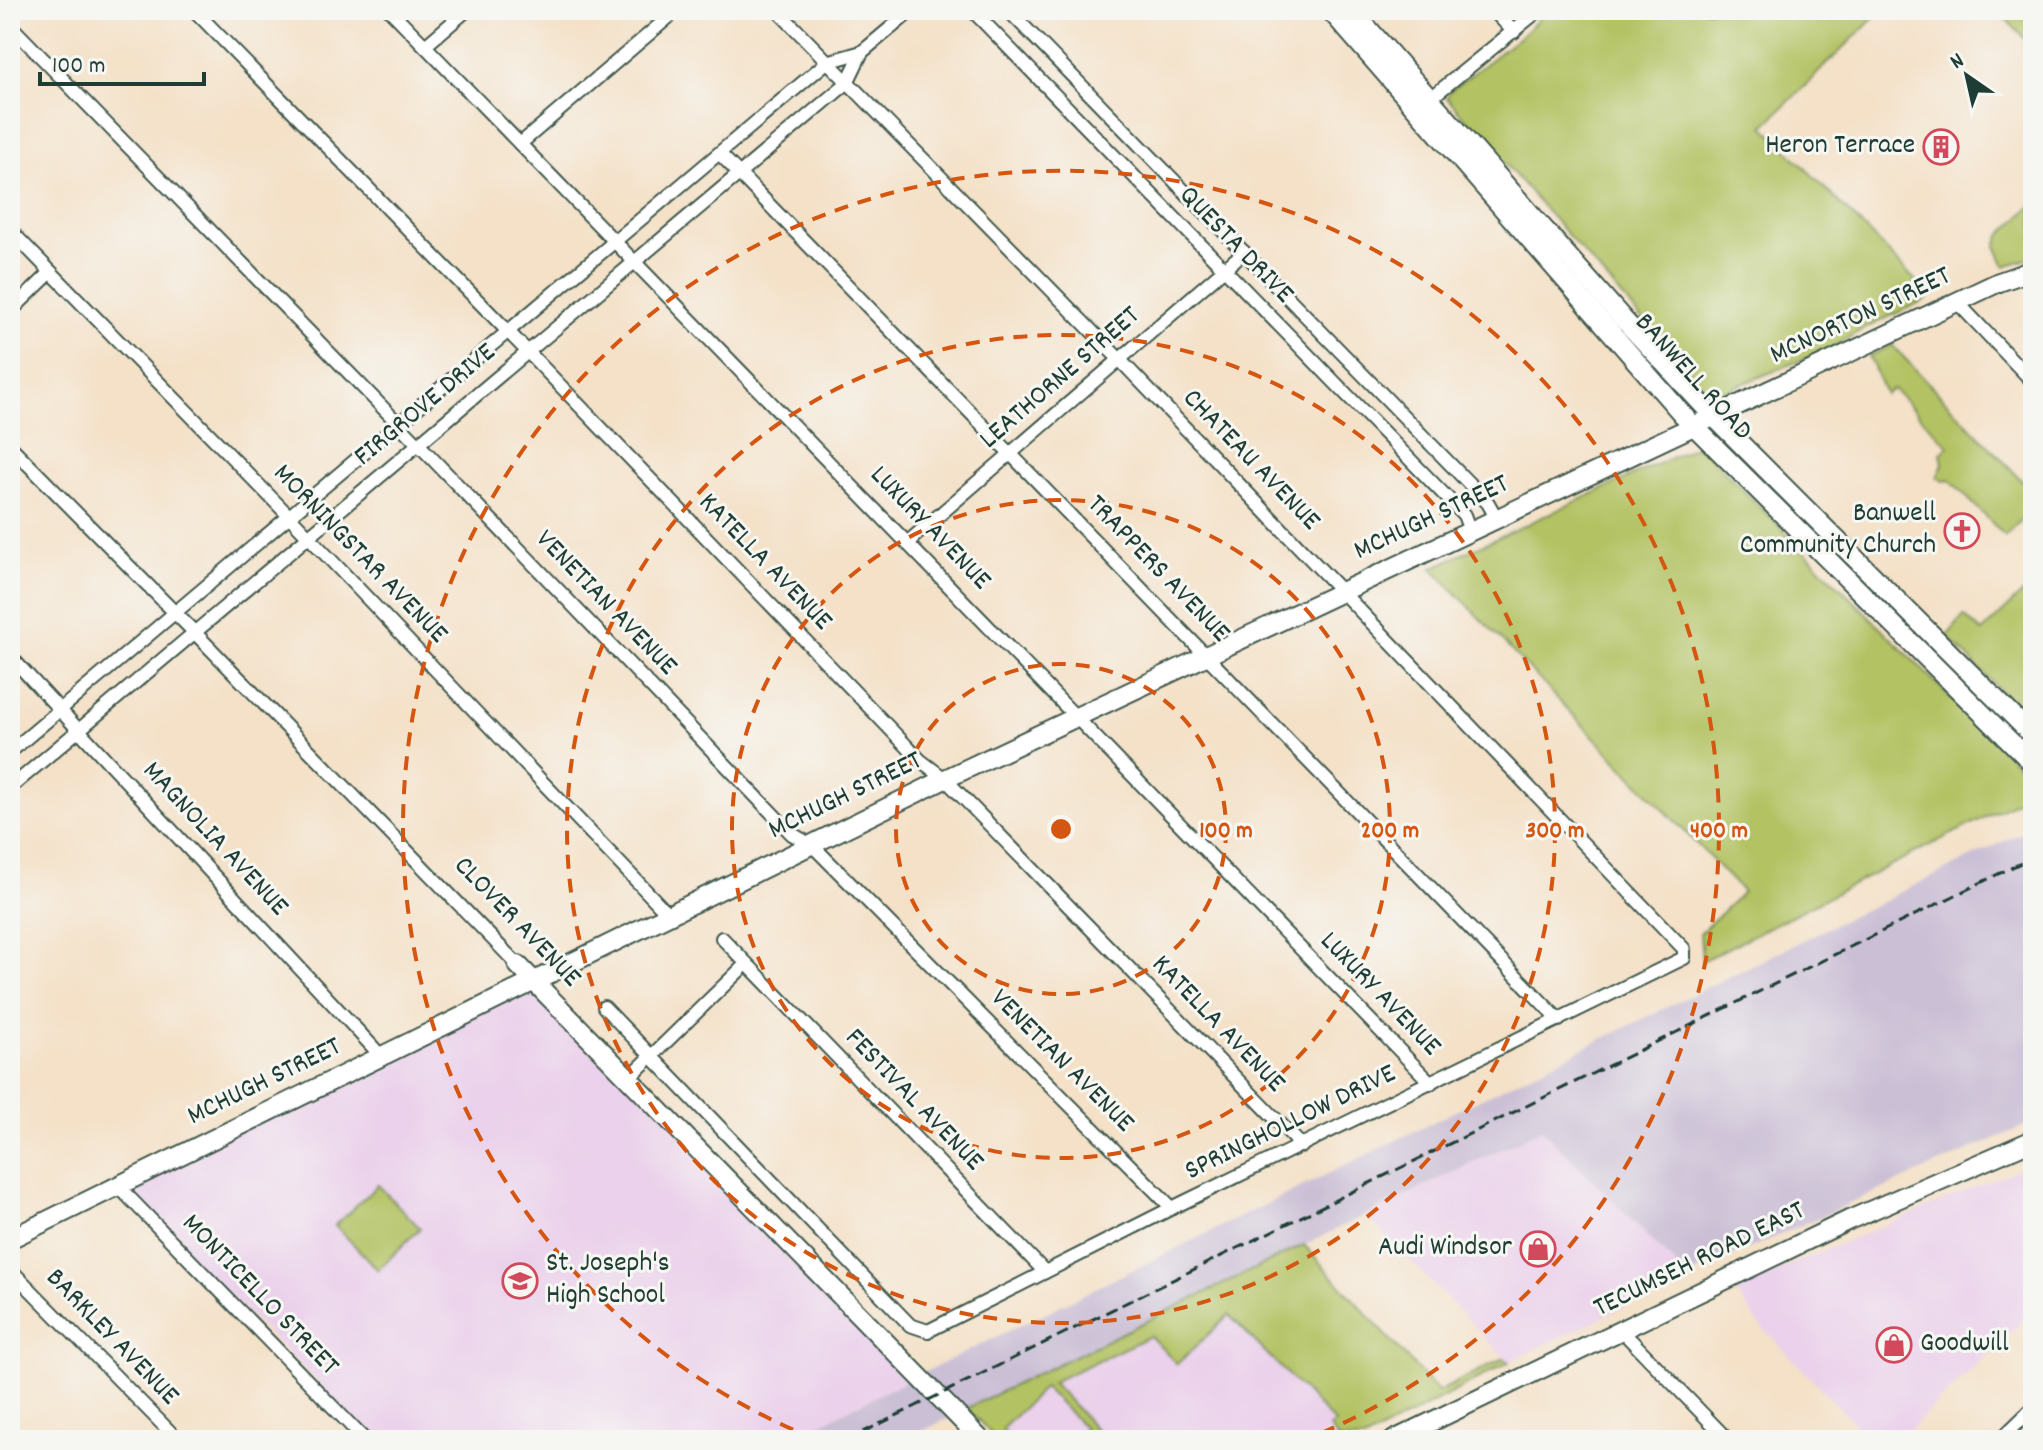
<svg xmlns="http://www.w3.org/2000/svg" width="2043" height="1450" viewBox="0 0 2043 1450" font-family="Dekko,sans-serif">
<rect width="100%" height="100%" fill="#f6f6f2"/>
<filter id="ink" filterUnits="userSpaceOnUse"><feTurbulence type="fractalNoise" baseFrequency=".0125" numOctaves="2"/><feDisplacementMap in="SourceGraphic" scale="16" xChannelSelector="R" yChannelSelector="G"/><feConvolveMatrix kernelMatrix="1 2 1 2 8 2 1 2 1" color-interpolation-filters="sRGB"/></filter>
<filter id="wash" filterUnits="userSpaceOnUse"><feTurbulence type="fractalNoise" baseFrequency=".006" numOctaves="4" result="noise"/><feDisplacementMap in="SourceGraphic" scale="32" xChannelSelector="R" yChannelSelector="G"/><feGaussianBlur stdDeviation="1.8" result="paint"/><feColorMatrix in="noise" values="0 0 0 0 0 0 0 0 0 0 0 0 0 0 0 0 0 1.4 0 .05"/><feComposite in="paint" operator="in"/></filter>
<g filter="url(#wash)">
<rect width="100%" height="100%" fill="#f4e1c8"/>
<g fill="#ebd1eb">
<polygon points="534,983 917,1376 786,1440 376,1440 118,1186"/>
<polygon points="1542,1129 1687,1276 1509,1362 1365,1215"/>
<polygon points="2033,1163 2033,1311 1899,1440 1870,1440 1760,1325 1733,1289"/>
<polygon points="1210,1291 1352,1440 997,1440 967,1408"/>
</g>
<polygon fill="#cbbfd5" points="2033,827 2033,1122 1687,1276 1542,1129 904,1440 787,1440"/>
<g fill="#b3c264" stroke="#69804c" stroke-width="2">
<polygon points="1549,10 1882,10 1764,126 1916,281 1927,299 1863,329 1833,347 1725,391 1713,400 1447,98 1449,92 1522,35"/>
<polygon points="1997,10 2033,10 2033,47"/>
<polygon points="2033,205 2033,257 2005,266 1996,246 2000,236"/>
<polygon points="1892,345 2033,492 2033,525 2024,517 2005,536 1950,480 1944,481 1937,477 1943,464 1941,453 1949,446 1893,389 1885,394 1869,356"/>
<polygon points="1692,448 1701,448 2033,780 2033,793 1702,961 1700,933 1743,892 1432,568"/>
<polygon points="2033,583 2033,724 1947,636 1964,616 1982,632"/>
<polygon points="378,1185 420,1228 378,1270 335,1225"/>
<polygon points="1304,1245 1438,1392 1504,1358 1509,1362 1364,1440 1339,1440 1329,1428 1335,1423 1229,1315 1177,1364 1150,1336 1052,1382 1098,1432 1089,1440 1073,1440 1085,1428 1044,1387 1002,1429 1012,1440 997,1440 967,1408"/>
</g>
</g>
<g filter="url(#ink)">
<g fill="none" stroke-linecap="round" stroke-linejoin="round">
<defs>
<g id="street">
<polyline points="194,10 528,352 920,760 945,779 1302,1146"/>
<polyline points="390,10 1431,1083"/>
<polyline points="972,10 1464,515 1470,531"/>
<polyline points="1008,10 1488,503 1497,519"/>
<polyline points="1493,10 1514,32"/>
<polyline points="10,25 425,451 792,834 813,846 1172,1208"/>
<polyline points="425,46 467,10"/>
<polyline points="1426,102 1539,10"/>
<polyline points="520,144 677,10"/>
<polyline points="720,154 1559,1020"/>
<polyline points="10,230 289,516 669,915"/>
<polyline points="1957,302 2033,382"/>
<polyline points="10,312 51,272"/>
<polyline points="10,446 201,639 518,965"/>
<polyline points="908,542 1244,252"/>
<polyline points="10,656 382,1057"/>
<polyline points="10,752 827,62 862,52 912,10"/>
<polyline points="10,788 847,83 862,52"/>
<polyline points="722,938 1045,1272"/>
<polyline points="604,1007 910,1325 928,1331 1172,1208 1684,958 1684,949 1120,360 777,10"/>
<polyline points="628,1079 746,964"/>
<polyline points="118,1186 365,1440"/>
<polyline points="10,1269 178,1440"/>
<polyline points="1621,1330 1728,1440"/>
<polyline points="2000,1440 2033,1408"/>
</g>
<g id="secondary">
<polyline points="1330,10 1683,415 2033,764"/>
<polyline points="1352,10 1623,319 1713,416 2033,736"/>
<polyline points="518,965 981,1440"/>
<polyline points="10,1239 945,779 1999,282 2033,270"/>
<polyline points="1394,1440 1849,1220 2033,1140"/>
</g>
</defs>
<use href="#street" stroke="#3f564a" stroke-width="16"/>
<use href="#secondary" stroke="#3f564a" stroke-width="22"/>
<use href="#street" stroke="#fff" stroke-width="12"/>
<use href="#secondary" stroke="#fff" stroke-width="18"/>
<polyline stroke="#1f3d34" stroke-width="3" stroke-dasharray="12 6" stroke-linecap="butt" points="847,1440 2033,857"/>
</g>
</g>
<g fill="none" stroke="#d45610" stroke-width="4" stroke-dasharray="14 10">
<circle cx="1061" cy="829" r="165"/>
<circle cx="1061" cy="829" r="329"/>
<circle cx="1061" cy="829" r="494"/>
<path d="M815 1439A658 658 0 1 1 1307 1439"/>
</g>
<defs>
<symbol id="building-ring" viewBox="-11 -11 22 22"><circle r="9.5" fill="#f6f6f2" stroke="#d1495b" stroke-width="1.5"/><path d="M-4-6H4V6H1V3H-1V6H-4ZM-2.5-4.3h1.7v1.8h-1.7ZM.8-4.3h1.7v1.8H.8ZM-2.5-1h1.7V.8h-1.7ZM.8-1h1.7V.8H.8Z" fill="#d1495b"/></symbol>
<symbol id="church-ring" viewBox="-11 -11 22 22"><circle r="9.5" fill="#f6f6f2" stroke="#d1495b" stroke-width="1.5"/><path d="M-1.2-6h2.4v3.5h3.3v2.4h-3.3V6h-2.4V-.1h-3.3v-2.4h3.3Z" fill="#d1495b"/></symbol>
<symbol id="shop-ring" viewBox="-11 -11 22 22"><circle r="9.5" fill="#f6f6f2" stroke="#d1495b" stroke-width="1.5"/><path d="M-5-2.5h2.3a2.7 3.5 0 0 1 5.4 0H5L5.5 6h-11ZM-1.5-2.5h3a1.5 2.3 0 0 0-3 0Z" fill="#d1495b"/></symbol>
<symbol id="school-ring" viewBox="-11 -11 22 22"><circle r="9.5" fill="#f6f6f2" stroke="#d1495b" stroke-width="1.5"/><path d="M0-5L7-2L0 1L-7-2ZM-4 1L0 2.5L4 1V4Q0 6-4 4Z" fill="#d1495b"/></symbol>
</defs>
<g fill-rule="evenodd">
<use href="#building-ring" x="1921" y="127" width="40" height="40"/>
<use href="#church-ring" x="1942" y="511" width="40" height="40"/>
<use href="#shop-ring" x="1518" y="1229" width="40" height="40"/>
<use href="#school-ring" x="500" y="1261" width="40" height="40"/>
<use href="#shop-ring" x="1874" y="1325" width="40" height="40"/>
</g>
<g text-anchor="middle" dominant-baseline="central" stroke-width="6" stroke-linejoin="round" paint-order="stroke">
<g font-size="28" fill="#1f3d34" stroke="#f6f6f2" text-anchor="end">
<text x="1915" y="147">Heron Terrace</text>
<text x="1936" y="515">Banwell<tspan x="1936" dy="32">Community Church</tspan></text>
<text x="1512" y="1249">Audi Windsor</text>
<text x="546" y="1265" text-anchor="start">St. Joseph's<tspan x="546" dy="32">High School</tspan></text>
<text x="1920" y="1345" text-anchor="start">Goodwill</text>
</g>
<g font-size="28" fill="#1f3d34" stroke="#f6f6f2">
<text transform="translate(1235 246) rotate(46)">QUESTA DRIVE</text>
<text transform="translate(1861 317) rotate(-25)">MCNORTON STREET</text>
<text transform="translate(1692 378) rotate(48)">BANWELL ROAD</text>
<text transform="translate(1061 379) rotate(-41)">LEATHORNE STREET</text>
<text transform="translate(426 406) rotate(-40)">FIRGROVE DRIVE</text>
<text transform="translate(1250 461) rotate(46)">CHATEAU AVENUE</text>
<text transform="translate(1432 519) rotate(-25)">MCHUGH STREET</text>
<text transform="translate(929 529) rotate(46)">LUXURY AVENUE</text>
<text transform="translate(359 555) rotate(46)">MORNINGSTAR AVENUE</text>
<text transform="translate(764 563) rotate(46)">KATELLA AVENUE</text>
<text transform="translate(1157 570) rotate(46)">TRAPPERS AVENUE</text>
<text transform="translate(605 604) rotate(46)">VENETIAN AVENUE</text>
<text transform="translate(846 797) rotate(-26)">MCHUGH STREET</text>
<text transform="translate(214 840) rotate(47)">MAGNOLIA AVENUE</text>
<text transform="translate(516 923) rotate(46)">CLOVER AVENUE</text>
<text transform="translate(1379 995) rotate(46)">LUXURY AVENUE</text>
<text transform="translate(1217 1025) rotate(46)">KATELLA AVENUE</text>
<text transform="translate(1061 1062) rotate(45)">VENETIAN AVENUE</text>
<text transform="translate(265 1083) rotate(-26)">MCHUGH STREET</text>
<text transform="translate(913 1101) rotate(46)">FESTIVAL AVENUE</text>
<text transform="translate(1291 1124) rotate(-26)">SPRINGHOLLOW DRIVE</text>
<text transform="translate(1700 1261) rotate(-26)">TECUMSEH ROAD EAST</text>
<text transform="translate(259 1296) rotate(46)">MONTICELLO STREET</text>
<text transform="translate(111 1338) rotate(46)">BARKLEY AVENUE</text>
</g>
</g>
<circle cx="1061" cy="829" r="12" fill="#d45610" stroke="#f6f6f2" stroke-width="4"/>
<g font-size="24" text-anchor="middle" font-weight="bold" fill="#d45610" stroke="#f6f6f2" stroke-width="6" stroke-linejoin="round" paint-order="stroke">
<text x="1226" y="837">100 m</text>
<text x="1390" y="837">200 m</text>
<text x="1555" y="837">300 m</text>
<text x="1719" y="837">400 m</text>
</g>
<rect width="2043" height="1450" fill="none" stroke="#f6f6f2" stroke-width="40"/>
<g transform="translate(1967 76) rotate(326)" stroke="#f6f6f2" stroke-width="6" paint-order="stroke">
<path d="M0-6L14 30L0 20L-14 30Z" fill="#1f3d34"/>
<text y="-12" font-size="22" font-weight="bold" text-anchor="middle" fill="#1f3d34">N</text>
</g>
<path d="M40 72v12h164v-12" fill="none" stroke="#1f3d34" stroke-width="4"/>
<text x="52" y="72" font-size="24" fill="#1f3d34" stroke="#f6f6f2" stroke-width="6" paint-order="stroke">100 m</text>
</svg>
